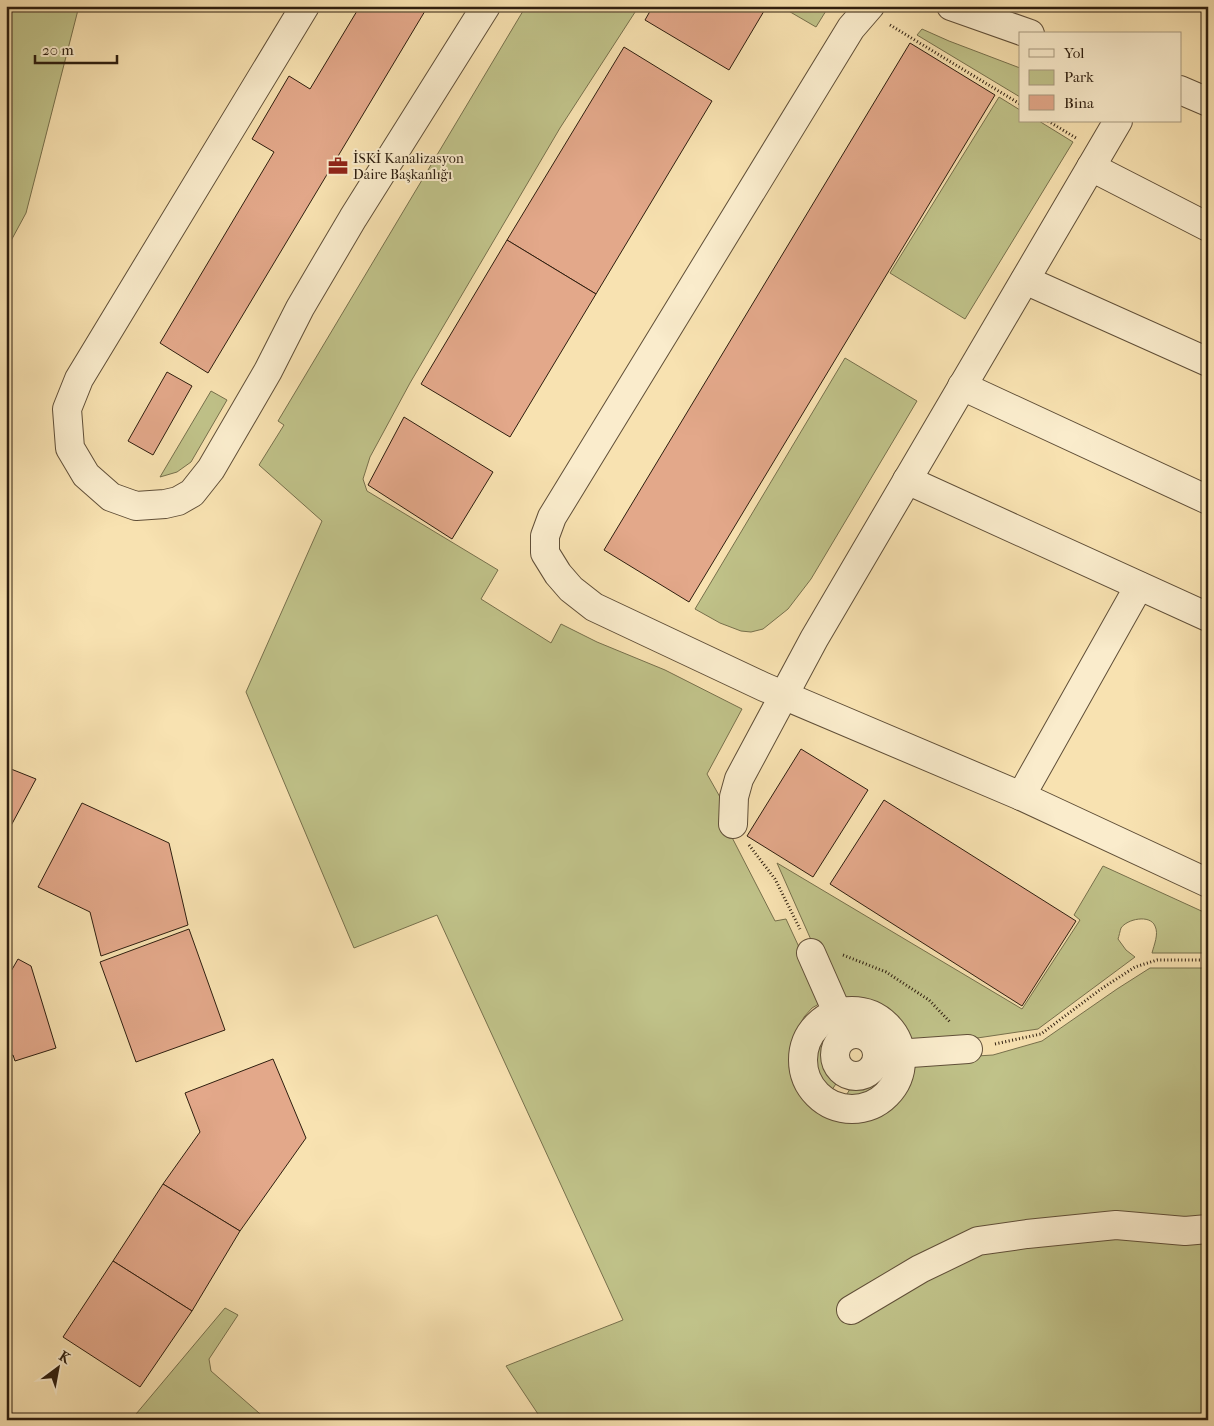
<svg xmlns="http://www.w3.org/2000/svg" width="1214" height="1426" viewBox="0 0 1214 1426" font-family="'IM FELL French Canon',serif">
<rect width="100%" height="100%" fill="#f8e2b1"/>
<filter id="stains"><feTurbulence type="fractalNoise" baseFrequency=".004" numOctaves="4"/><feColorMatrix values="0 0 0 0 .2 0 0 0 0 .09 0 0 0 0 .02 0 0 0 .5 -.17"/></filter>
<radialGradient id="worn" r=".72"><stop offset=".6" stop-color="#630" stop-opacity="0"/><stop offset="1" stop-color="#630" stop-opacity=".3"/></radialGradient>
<g fill="#c0c289" stroke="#77704c">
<polygon points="6,6 79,6 26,213 6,250"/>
<polygon points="526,6 639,6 560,128 410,383 370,457 363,479 367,491 498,570 481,599 551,643 561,624 597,642 665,670 742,709 707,774 729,813 722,818 775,921 786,919 824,1001 812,1008 804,1017 796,1033 794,1061 799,1090 822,1115 844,1121 868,1119 883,1113 898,1101 908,1079 912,1060 993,1055 1042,1041 1117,989 1150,968 1208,968 1208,1420 542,1420 506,1366 623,1320 437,915 354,948 246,692 322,521 259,465 284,425 278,421"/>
<polygon points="780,6 829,6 816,27"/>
<polygon points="922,29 949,41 1020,68 1020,97 917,35"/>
<polygon points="999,97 1020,110 1020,121 1039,121 1073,142 965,319 890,273"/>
<polygon points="845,358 917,401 811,579 788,609 763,629 751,632 741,631 720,623 695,609"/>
<polygon points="211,391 227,400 191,462 177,472 160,477"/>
<path d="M777,863L1022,1009L1080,920L1074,915L1103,866L1208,914V953H1152C1154,945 1159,934 1155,926C1150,914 1127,919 1121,928C1120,931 1119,936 1118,939L1126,950L1135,957L1038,1029L957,1041L904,1043C885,1010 878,1003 839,1003Z"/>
<path d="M832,1019L842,1033C826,1051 828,1058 841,1076L828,1096C810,1081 804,1052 817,1031C821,1026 827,1022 832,1019Z"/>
<path d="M881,1062H897C898,1069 896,1073 892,1080C882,1100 863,1108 842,1102L855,1081C871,1081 873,1075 881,1062Z"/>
<polygon points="225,1308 238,1315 209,1359 211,1371 267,1420 131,1420"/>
</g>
<g fill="#e3a88a" stroke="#2e1e0f">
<polygon points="360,6 428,6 208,373 160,343 274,152 252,139 289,76 310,89"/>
<polygon points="653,6 767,6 729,70 645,20"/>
<polygon points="910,43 995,95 689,602 604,550"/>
<polygon points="624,47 712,101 596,294 507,240"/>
<polygon points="507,240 596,294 510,437 421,384"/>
<polygon points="167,372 192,386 153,455 128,441"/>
<polygon points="404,417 493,472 452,539 368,485"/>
<polygon points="801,749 868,790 813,877 747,836"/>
<polygon points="6,767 36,779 6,835"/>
<polygon points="884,800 1076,921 1022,1006 830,884"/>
<polygon points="82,803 169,843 188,925 101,956 90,912 38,887"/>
<polygon points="189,929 225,1030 136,1062 100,962"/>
<polygon points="18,959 31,966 56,1048 15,1061 13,1055 6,1057 6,980"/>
<polygon points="273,1059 306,1138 240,1231 163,1184 200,1132 185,1093"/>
<polygon points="163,1184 240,1231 192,1311 113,1261"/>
<polygon points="113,1261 192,1311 140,1387 63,1337"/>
</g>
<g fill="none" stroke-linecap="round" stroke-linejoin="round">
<defs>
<g id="minor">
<polyline points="305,6 79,379 67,409 70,448 86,475 111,497 136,506 165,504 178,501 192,493 211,469 268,371 300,308 353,218 486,6"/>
<polyline points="870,6 851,28 552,517 545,536 545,553 558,574 571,589 594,607 764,687 1021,796 1208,883"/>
<polyline points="951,6 1030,34"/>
<polyline points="1180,90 1208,102"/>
<polyline points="1091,167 1208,227"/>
<polyline points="1025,280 1208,362"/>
<polyline points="962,386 1208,500"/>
<polyline points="907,480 1208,617"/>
<polyline points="1021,796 1139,586"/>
<polyline points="733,824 734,797 739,779 814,639 1118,121"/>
<polyline points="811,953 845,1030"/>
<circle cx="852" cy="1060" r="49"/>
<circle cx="856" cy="1055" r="21"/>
<polyline points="882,1055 968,1049"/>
<polyline points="851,1310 920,1269 978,1241 1027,1234 1116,1225 1185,1231 1208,1229"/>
</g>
</defs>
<use href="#minor" stroke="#604f38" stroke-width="30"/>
<g stroke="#2e1e0f" stroke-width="3" stroke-dasharray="1 2.5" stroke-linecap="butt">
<polyline points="890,25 1020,104"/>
<polyline points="1048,121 1076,138"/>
<polyline points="749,845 775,879 800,929"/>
<polyline points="843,955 886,972 929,1000 951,1023"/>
<polyline points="995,1044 1041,1034 1101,989 1135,967 1157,960 1208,960"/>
</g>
<use href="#minor" stroke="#faeccc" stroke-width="28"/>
</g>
<defs>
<symbol id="office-bare" viewBox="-9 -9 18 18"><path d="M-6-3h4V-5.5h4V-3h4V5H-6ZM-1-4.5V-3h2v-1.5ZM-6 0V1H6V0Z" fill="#8f2418" stroke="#faeccc" stroke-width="2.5" paint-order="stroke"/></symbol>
</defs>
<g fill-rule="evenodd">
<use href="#office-bare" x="324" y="152" width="28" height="28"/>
</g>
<g text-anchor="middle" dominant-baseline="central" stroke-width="4" stroke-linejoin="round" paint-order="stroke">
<g font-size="14" fill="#2e1e0f" stroke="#faeccc" text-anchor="start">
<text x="353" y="158">İSKİ Kanalizasyon<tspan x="353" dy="16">Daire Başkanlığı</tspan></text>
</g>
</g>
<rect width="1214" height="1426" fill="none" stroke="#f8e2b1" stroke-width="25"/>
<rect x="8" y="8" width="1199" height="1411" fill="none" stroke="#2e1e0f" stroke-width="2.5"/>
<rect x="12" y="12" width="1189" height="1401" fill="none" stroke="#2e1e0f"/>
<rect x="1019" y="32" width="162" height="90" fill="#faeccc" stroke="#a89a80"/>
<rect x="1029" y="49" width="25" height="8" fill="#faeccc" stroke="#a89a80"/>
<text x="1064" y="58" font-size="15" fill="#2e1e0f">Yol</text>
<rect x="1029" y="70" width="25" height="15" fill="#c0c289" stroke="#a89a80"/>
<text x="1064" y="82" font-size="15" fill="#2e1e0f">Park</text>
<rect x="1029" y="95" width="25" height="15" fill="#e3a88a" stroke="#a89a80"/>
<text x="1064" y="108" font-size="15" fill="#2e1e0f">Bina</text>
<g transform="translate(58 1368) rotate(32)" stroke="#faeccc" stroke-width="4" paint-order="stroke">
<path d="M0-4L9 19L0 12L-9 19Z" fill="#2e1e0f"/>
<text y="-8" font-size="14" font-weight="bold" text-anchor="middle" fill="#2e1e0f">K</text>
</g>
<path d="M35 55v8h82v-8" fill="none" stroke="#2e1e0f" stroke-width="2.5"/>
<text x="42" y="55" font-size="15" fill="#2e1e0f" stroke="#faeccc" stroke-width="4" paint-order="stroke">20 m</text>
<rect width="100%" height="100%" filter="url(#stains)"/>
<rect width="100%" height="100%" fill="url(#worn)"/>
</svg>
